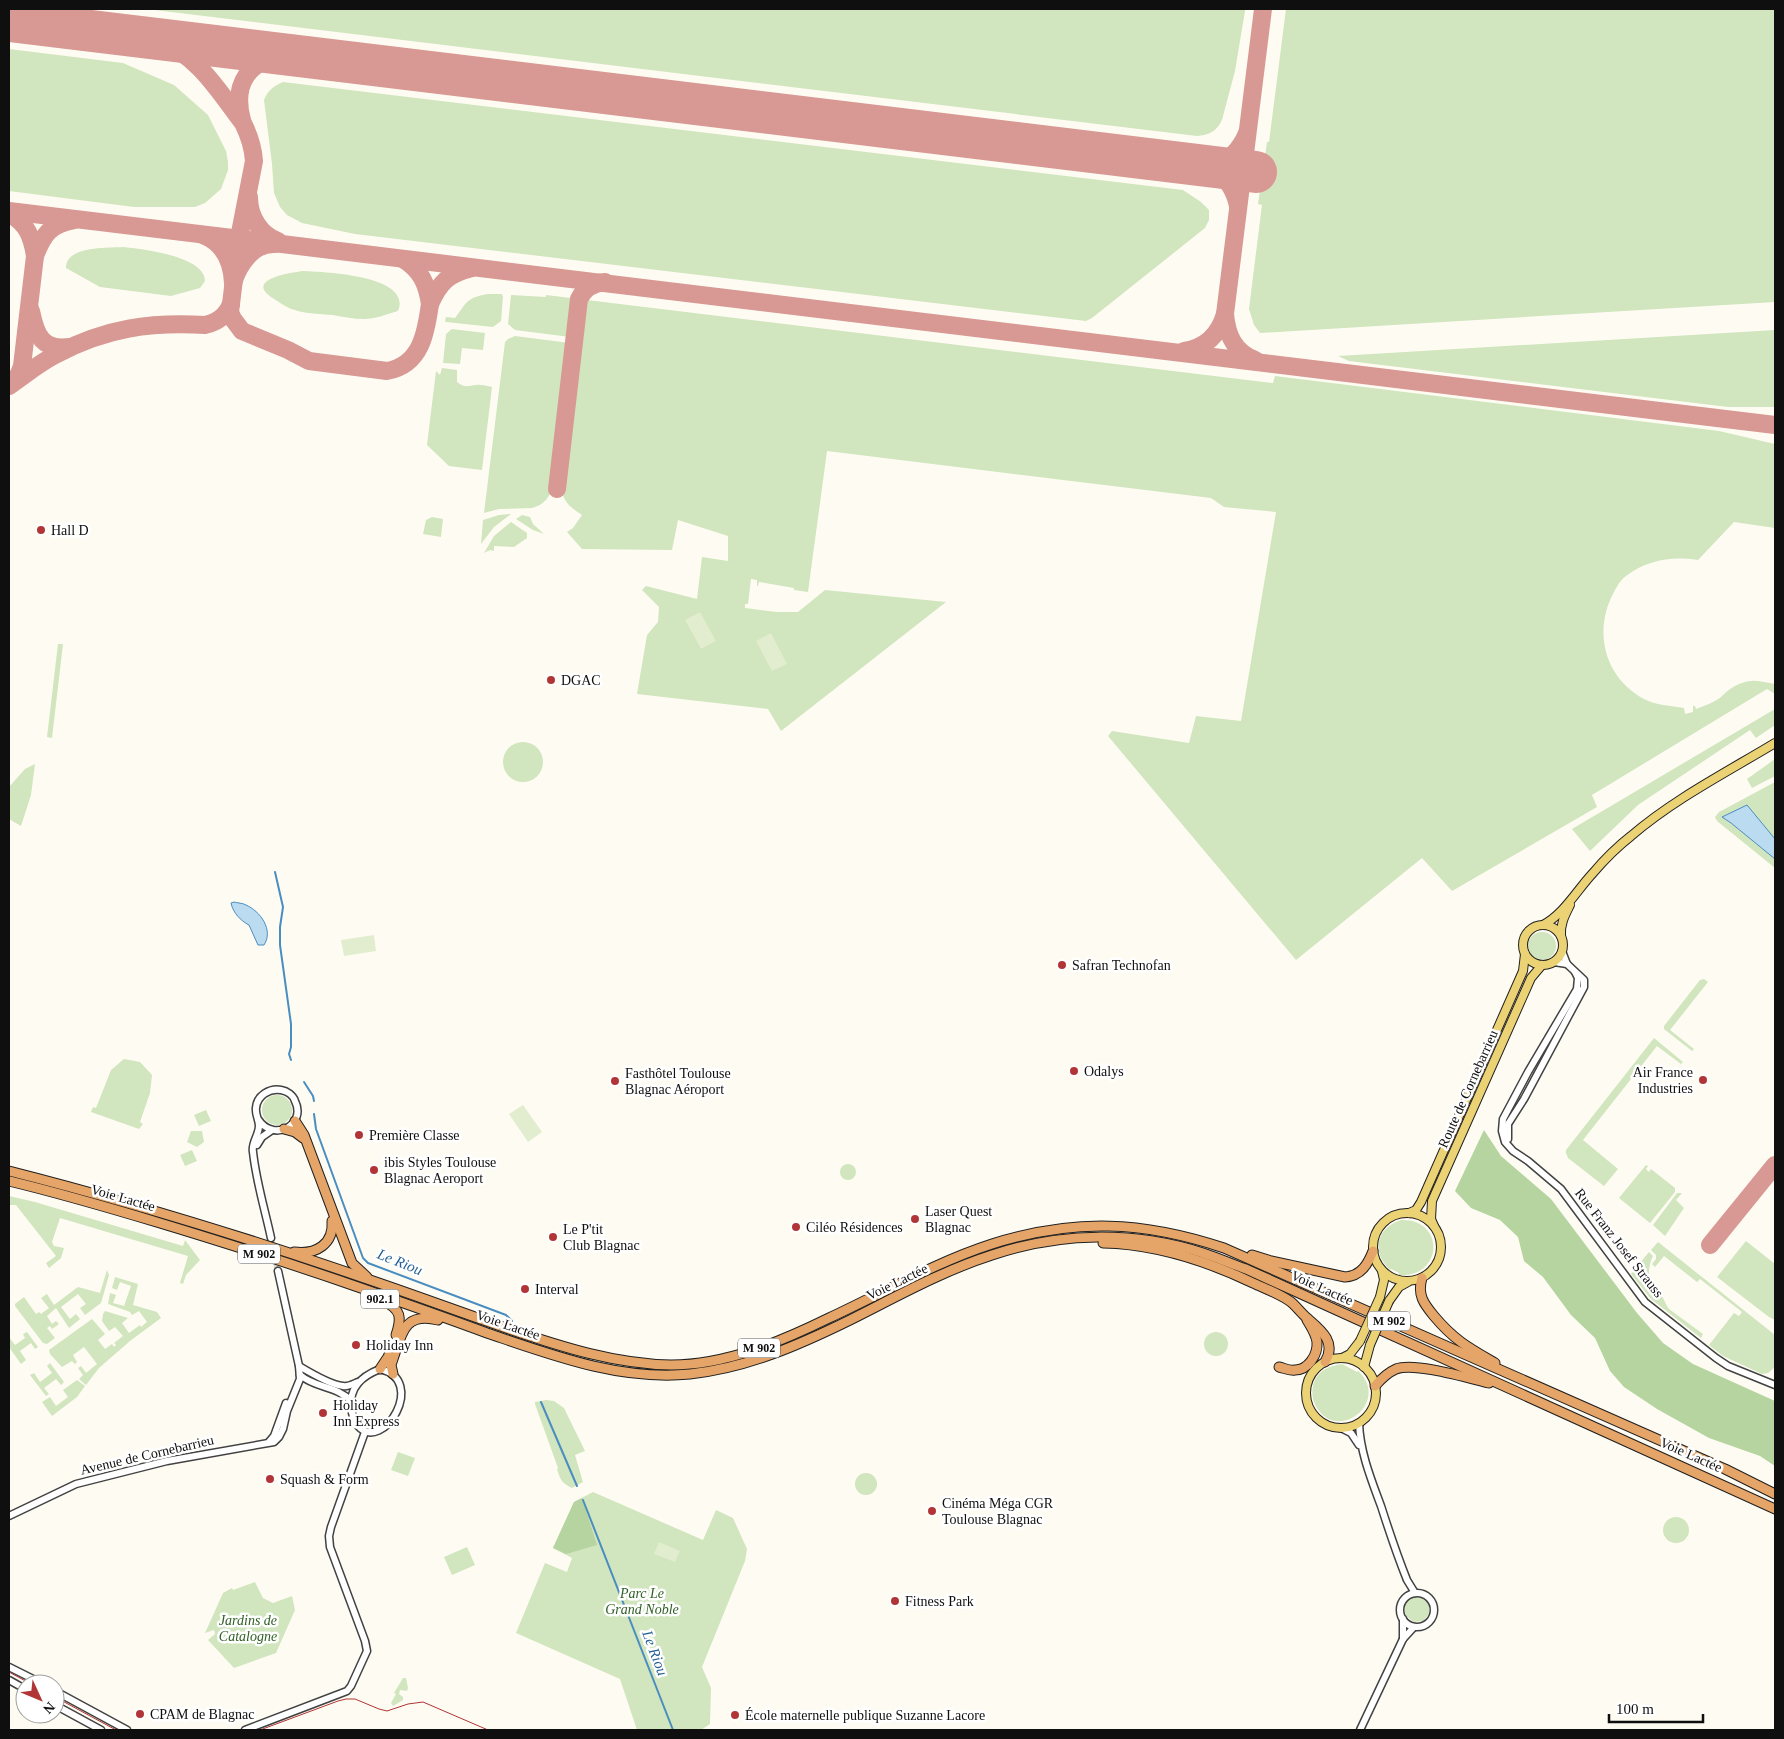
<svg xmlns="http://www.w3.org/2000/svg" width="1784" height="1739" viewBox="0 0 1784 1739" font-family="Georgia,serif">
<rect width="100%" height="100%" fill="#fefcf2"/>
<g fill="#d1e5be">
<path d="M146,9H1245V11L1235,71L1222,120C1217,131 1209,135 1197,136Z"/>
<polygon points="1286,9 1775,9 1775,302 1260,333 1254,325 1249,309 1262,205 1258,204 1267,142 1269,142"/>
<polygon points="9,49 123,63 174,85 208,115 226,151 228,162 228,170 221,189 205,203 195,207 134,207 9,191"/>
<path d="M283,82L1183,190L1201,202L1209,210V220L1205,228L1092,318L1086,321L355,234L302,223L287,215L280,207L274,193L272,164L264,100C268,90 274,86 283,82Z"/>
<path d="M123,247C142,249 205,256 205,281L200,288L171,296L100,287L66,268C65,246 108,248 123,247Z"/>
<path d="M303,271C323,272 413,275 398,311C387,314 376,319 364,319C354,319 343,317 333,315C322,314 309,314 298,311C289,309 282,304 274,299C243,280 288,273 303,271Z"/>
<path d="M488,294H502L503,297L501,321L493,327L446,322L445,321L446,317L455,318C467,303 465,298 488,294Z"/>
<polygon points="511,295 546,297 546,295 571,298 573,310 570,337 515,330 508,324"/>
<path d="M587,300L1273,383L1275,376L1719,431L1775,444V528L1734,522L1698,560C1672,556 1647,560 1626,576C1619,581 1615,590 1611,598C1594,635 1606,679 1644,699C1655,705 1671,706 1684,708L1685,714L1693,712V706H1695L1696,709C1704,706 1715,702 1721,697C1730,688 1739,682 1751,681C1759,680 1767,683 1775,684V694L1767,689L1592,795L1597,807L1452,891L1422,858L1296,960L1108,736L1112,731L1189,743L1196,716L1241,721L1276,512L1224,507L1211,498L827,451L808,592L794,590V588L759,582L758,586H757V580L751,579L748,604H745V608L777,612H798L825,590L946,602L781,731L768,709L637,694L647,635L658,622L659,607L642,590L646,586L697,599L702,557L728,561V536L678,520L672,550L582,549L567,532L573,528L582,515C572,508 565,504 562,492L583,307Z"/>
<polygon points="452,329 485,333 483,350 462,348 460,364 443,363 446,334"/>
<polygon points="1775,330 1775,407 1728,407 1629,395 1390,366 1349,361 1338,356"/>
<polygon points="515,336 570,343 552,491 546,500 540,505 532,508 499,509 484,513 505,342 508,339"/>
<path d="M442,368L457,370V382C465,388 467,386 476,385C480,384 487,386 492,387L482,470L449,466L427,445L436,371L440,375Z"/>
<polygon points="511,514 494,527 481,544 483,520 499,515"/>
<polygon points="522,515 530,517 533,524 544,534 533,530 516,519"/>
<polygon points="432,517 443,519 441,537 423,534 426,520"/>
<polygon points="511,522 527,533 527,538 514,547 494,546 494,551 490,550 484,553 494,536"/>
<polygon points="58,644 63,644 52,738 47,737"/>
<polygon points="1775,709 1775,725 1756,738 1750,730 1638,805 1590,851 1572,829"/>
<circle cx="523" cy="762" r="20"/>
<polygon points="1775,759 1775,776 1752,788 1747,779"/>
<polygon points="35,764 31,795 21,826 9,819 9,787 25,769"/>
<polygon points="1775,782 1775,839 1770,834 1723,817 1731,823 1775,859 1775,868 1717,821 1715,817 1719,812"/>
<circle cx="1542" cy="946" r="14"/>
<polygon points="1704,979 1708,982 1670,1030 1694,1049 1692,1051 1664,1029 1664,1026 1700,980"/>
<polygon points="1654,1038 1683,1062 1681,1064 1657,1046 1583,1140 1618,1169 1604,1186 1568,1158 1566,1153 1566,1150"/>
<polygon points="124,1059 140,1062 152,1075 150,1093 140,1122 143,1124 139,1129 91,1112 93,1107 96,1108 111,1070"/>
<circle cx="277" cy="1110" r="15"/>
<polygon points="206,1110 211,1121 199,1126 194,1115"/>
<polygon points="191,1131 202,1131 204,1142 197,1147 187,1142"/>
<polygon points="192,1150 197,1161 185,1166 180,1155"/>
<circle cx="848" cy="1172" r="8"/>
<polygon points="1646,1165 1648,1166 1646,1169 1649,1172 1651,1169 1675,1188 1675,1192 1650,1223 1619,1198"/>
<polygon points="1677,1193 1682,1193 1676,1200 1684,1208 1665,1236 1653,1225"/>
<polygon points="9,1196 35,1202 183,1246 185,1240 200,1260 186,1275 183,1284 180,1283 188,1256 60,1218 52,1242 54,1246 64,1248 61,1258 49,1268 46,1263 56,1256 16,1205 9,1205"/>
<path d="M1401,1220C1446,1219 1443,1278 1399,1275V1273L1391,1269L1390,1270C1371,1252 1376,1228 1401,1220Z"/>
<polygon points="1746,1241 1775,1264 1775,1320 1769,1317 1717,1277"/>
<polygon points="1658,1242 1775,1335 1775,1367 1768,1373 1762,1374 1723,1356 1709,1345 1734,1313 1739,1316 1742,1312 1700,1279 1697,1282 1664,1256 1655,1267 1652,1264 1656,1259 1656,1255 1651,1250"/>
<path d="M1649,1252L1653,1256C1648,1265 1647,1281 1654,1289C1657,1292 1661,1294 1663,1298C1665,1302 1666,1305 1669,1309L1703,1334L1701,1338L1651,1299L1631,1274Z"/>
<polygon points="107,1270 109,1275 101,1303 85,1315 80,1308 86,1304 78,1294 61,1307 70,1319 76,1314 80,1319 69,1328 56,1308 47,1316 52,1324 56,1321 59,1324 52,1329 50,1326 47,1328 55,1338 47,1344 43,1343 15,1306 15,1304 24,1297 36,1314 39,1312 41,1314 49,1308 41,1298 47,1294 54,1305 78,1287 100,1293"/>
<polygon points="115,1277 138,1284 133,1305 157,1312 161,1318 130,1341 99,1368 86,1385 79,1379 83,1375 78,1368 81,1366 86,1373 97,1364 84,1347 73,1355 77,1362 75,1364 72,1361 62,1367 50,1354 49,1350 92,1319 105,1334 98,1340 105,1349 112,1344 114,1347 116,1345 114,1343 123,1336 115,1327 109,1331 102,1321 103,1314 105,1311 128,1318 122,1323 129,1333 140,1325 141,1327 147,1322 139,1311 132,1315 130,1312 108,1304 110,1293 116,1295 113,1303 124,1306 131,1286 120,1282 117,1290 112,1288"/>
<polygon points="27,1332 38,1347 35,1349 31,1343 20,1351 26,1360 21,1364 9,1347 9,1337 15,1345 25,1338 23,1334"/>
<circle cx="1216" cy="1344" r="12"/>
<polygon points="50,1363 64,1382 61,1385 56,1379 44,1388 49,1394 46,1396 30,1375 34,1373 40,1382 52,1373 47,1366"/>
<path d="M1342,1364L1357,1372L1358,1371C1391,1401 1339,1443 1317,1408C1312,1401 1311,1391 1314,1382C1319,1370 1329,1366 1342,1364Z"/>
<polygon points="77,1380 85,1386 77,1397 52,1416 42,1402 50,1397 56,1406 68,1397 63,1390"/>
<path d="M546,1400L554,1401L564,1408L585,1451L575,1455L583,1482L572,1488C561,1482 561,1481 557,1469L558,1468L535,1404V1402Z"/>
<polygon points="398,1452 415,1458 408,1476 391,1470"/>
<circle cx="866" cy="1484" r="11"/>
<polygon points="593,1492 703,1540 716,1510 733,1518 747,1549 745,1561 702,1667 711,1688 710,1724 701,1730 637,1730 620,1679 516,1633 545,1563 567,1572 572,1558 553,1548 574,1502"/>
<circle cx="1676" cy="1530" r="13"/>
<polygon points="467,1547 475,1565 452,1575 444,1557"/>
<polygon points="255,1582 263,1598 273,1603 292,1596 295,1610 276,1653 234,1668 208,1640 215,1634 214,1630 205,1633 223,1593 232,1588 233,1590"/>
<polygon points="1413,1597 1422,1598 1429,1604 1429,1614 1423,1621 1414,1622 1406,1616 1404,1607 1409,1599"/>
<polygon points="403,1678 406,1678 408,1688 407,1691 400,1690 399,1694 403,1697 403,1700 393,1706 391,1703 396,1694 394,1693"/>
</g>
<g fill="#b5d49f">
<polygon points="1484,1130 1501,1156 1551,1199 1637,1313 1663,1343 1693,1364 1775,1401 1775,1466 1760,1456 1709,1438 1657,1409 1624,1387 1610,1371 1595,1338 1571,1315 1543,1277 1524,1261 1518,1237 1500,1220 1471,1208 1455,1191"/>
<polygon points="582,1498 597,1545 566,1554 553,1548 574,1502"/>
</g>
<g fill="#e2edcf">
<polygon points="700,612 716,641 701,649 685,620"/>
<polygon points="771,633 787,664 772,671 756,641"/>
<polygon points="374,935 376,951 344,956 341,940"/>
<polygon points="523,1105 542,1132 528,1142 509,1114"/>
<polygon points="659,1542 680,1551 675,1562 654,1554"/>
</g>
<g fill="#bbdbf0" stroke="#4a8dc0">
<polygon points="1747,805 1775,839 1775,859 1731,823 1722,817"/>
<path d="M234,902C237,903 243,903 246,905C260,911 274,930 264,945H258L249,925C241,921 233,913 231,903Z"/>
</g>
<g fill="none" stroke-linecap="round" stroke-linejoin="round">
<g stroke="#4a8dc0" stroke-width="2">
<polyline points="275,872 283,907 280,927 280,945 291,1024 291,1047 289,1054 291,1060"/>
<polyline points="304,1082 313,1096 314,1101"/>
<polyline points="314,1114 316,1129 363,1258 368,1263 506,1315 512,1321"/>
<polyline points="541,1402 577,1486"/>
<polyline points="583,1500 673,1730"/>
</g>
<g stroke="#d89894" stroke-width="18">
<path d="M133,36C142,38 151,39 160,42C198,55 219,92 243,123C249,135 253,147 254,161L239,238L231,304L230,312L233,319L242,331L288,350L309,361L387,371C421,365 426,333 430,304"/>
<path d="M242,120C232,83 249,61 285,54"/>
<path d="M249,197C249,216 260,235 278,241"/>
<path d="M1238,206C1235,190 1226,177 1213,167C1229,162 1241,148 1247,133"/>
<polyline points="9,211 1775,425"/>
<path d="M9,214C27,223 32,237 35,256"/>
<path d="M203,235C224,243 232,263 233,283C239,264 253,243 275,244"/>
<path d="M403,259C421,270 427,284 430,304C440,282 448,274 472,268"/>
<path d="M31,311C36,335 42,351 70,347"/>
<path d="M1184,351C1205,348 1219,335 1225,314"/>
<path d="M1255,360C1234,352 1227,335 1225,314L1263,9"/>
<path d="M13,382L19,374L22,366L35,256C43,235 50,224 74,220"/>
<path d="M9,386C25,375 39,363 57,354C106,328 150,322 205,325C218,322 226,316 231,304"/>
<path d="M557,489L579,299C584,289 593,283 605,282"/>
<polyline points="1710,1245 1775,1165"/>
</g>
<polyline stroke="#d89894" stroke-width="42" points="9,21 1256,172"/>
<polyline stroke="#dad8d0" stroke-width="6" stroke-dasharray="6 3" stroke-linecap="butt" points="271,1238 278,1271"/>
<defs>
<g id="minor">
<polyline points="1554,962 1567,964"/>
<polyline points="1575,972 1578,978 1577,989 1528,1072 1503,1119 1502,1131 1505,1142 1513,1151 1528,1161 1561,1189 1645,1302 1716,1358 1728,1366 1775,1385"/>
<path d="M258,1119C273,1143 307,1125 295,1101C293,1095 287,1091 281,1090C270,1088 257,1095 256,1108C255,1114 259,1120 259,1126C259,1135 251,1143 253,1152C256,1181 265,1210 271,1238"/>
<polyline points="1508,1139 1508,1124 1524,1099 1584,987 1584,980 1567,964 1562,951"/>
<polyline points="257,1145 262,1137 272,1130"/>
<path d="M299,1366C309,1372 332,1385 343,1386C348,1387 353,1384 358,1382"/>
<path d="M380,1369C428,1380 383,1454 358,1426C354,1421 352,1414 351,1408C349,1387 362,1376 380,1369Z"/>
<path d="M300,1375C315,1388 337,1386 351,1401"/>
<path d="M1359,1423C1360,1452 1371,1479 1381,1506C1389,1531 1397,1555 1407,1580L1415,1593"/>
<polyline points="1341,1428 1351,1433 1359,1445"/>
<polyline points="269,1442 274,1436 286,1403"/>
<polyline points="9,1516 76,1484 167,1461 274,1442 279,1437 283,1429 287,1411 300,1379 299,1366 278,1271"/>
<circle cx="1417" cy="1610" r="17"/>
<polyline points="1403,1619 1403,1639"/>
<polyline points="9,1667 43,1684"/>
<polyline points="9,1680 25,1689"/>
<polyline points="55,1691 127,1730"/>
<polyline points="55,1705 101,1730"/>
<polyline points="245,1730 347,1691 351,1686 367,1651 365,1641 330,1547 329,1536 331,1527 365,1432"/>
<polyline points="1360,1730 1403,1639 1414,1627"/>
</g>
<g id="major">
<path d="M1543,925C1564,914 1577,890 1593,873C1604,860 1617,847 1631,836C1674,799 1727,772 1775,743"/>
<circle cx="1543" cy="945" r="20"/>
<path d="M1561,936C1560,924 1565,915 1570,905"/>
<circle cx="1407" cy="1247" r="34"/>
<polyline points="1409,1213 1416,1210 1421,1202 1523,971 1525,954"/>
<polyline points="1434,1226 1431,1219 1432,1201 1531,978 1542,965"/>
<polyline points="1380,1297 1384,1280 1382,1271"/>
<polyline points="1389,1301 1399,1287 1408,1282"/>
<polyline points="1342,1358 1350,1354 1360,1341"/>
<circle cx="1341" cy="1393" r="35"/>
<polyline points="1364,1367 1370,1345"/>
</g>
<g id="highway">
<polyline points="295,1121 304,1135 352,1263 367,1277"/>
<polyline points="284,1129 295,1132 303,1138"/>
<path d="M9,1171C131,1202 251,1239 370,1280C417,1296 463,1313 509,1329C562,1347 615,1364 671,1365C726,1365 780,1342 829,1318C883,1293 936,1262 992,1244C1075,1218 1143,1221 1224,1248L1725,1469L1775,1494"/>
<path d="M9,1181C59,1193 110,1208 160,1223C226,1243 292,1264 358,1287C401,1302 444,1317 487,1333C552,1355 620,1381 690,1374C747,1368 799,1345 850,1320C896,1297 942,1271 992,1255C1061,1232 1134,1231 1203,1253C1218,1258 1232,1264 1246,1269L1775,1509"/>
<path d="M1103,1243C1156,1244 1207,1261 1253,1283C1266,1289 1280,1294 1291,1302C1297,1307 1301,1313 1307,1318C1321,1330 1337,1342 1325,1362"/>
<path d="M294,1252C316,1255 334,1244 332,1221"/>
<path d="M1252,1255L1271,1261L1345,1277C1361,1276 1368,1264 1373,1251"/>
<path d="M1422,1278C1417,1295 1424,1304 1434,1316C1454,1340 1469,1348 1495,1363"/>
<path d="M384,1301C401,1310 402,1317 396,1335"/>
<path d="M1279,1367C1284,1368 1289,1371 1295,1370C1308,1370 1318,1355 1317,1342C1316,1334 1311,1327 1307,1320"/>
<polyline points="380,1369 388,1357 391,1350"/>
<path d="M393,1374L391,1365L393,1359C402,1333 404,1312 438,1320"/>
<path d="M1375,1386C1381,1379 1387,1373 1396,1369C1415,1362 1468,1378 1489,1383"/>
</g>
</defs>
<use href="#minor" stroke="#424242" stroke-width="9"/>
<use href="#major" stroke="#202020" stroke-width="10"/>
<use href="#highway" stroke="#202020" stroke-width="11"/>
<use href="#minor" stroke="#fff" stroke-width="6"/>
<use href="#major" stroke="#ebd275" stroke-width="8"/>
<use href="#highway" stroke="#e6a568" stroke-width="9"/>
<g stroke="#b13436" stroke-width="1">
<polyline points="9,1672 31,1684"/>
<polyline points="55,1697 116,1730"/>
<polyline points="260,1730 338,1701 346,1699 355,1699 379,1709 387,1711 408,1704 423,1702 488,1730"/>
</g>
<defs>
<g id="major-bridge">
<polyline points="1360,1341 1380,1297"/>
<polyline points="1370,1345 1389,1301"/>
</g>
</defs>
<use href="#major-bridge" stroke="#202020" stroke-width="10" stroke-linecap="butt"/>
<use href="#major-bridge" stroke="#ebd275" stroke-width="8"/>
</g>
<g fill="#b13436" stroke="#fff" stroke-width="2">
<circle cx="41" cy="530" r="5"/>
<circle cx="551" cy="680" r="5"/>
<circle cx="1062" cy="965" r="5"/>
<circle cx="1074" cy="1071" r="5"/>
<circle cx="1703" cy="1080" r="5"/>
<circle cx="615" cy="1081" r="5"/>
<circle cx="359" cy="1135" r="5"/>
<circle cx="374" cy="1170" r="5"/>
<circle cx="915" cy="1219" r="5"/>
<circle cx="796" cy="1227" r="5"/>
<circle cx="553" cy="1237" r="5"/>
<circle cx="525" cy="1289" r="5"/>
<circle cx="356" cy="1345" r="5"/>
<circle cx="323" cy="1413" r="5"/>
<circle cx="270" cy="1479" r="5"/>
<circle cx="932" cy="1511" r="5"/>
<circle cx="895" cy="1601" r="5"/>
<circle cx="140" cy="1714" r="5"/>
<circle cx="735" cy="1715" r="5"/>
</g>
<g text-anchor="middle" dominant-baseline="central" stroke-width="5" stroke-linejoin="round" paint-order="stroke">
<g fill="#fff" stroke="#575757" stroke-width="1">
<rect x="238" y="1244.5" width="42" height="19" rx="4"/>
<rect x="361" y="1289.5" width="38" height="19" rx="4"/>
<rect x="1368" y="1311.5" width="42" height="19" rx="4"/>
<rect x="738" y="1338.5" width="42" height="19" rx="4"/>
</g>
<g font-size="12" font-weight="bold" fill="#0f0f0f">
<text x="259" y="1254">M 902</text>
<text x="380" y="1299">902.1</text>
<text x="1389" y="1321">M 902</text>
<text x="759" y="1348">M 902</text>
</g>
<g font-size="14" fill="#0f0f0f" stroke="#fff" text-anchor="start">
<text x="51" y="530">Hall D</text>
<text x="561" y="680">DGAC</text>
<text x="1072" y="965">Safran Technofan</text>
<text x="1084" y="1071">Odalys</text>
<text x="1693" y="1072" text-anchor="end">Air France<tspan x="1693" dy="16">Industries</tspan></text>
<text x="625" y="1073">Fasthôtel Toulouse<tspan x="625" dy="16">Blagnac Aéroport</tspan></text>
<text x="369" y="1135">Première Classe</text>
<text x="384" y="1162">ibis Styles Toulouse<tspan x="384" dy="16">Blagnac Aeroport</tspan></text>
<text x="925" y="1211">Laser Quest<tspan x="925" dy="16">Blagnac</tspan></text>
<text x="806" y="1227">Ciléo Résidences</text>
<text x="563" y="1229">Le P'tit<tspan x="563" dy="16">Club Blagnac</tspan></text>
<text x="535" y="1289">Interval</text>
<text x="366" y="1345">Holiday Inn</text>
<text x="333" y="1405">Holiday<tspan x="333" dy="16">Inn Express</tspan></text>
<text x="280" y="1479">Squash &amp; Form</text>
<text x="942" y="1503">Cinéma Méga CGR<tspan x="942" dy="16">Toulouse Blagnac</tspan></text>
<text x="905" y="1601">Fitness Park</text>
<text x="150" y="1714">CPAM de Blagnac</text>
<text x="745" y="1715">École maternelle publique Suzanne Lacore</text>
</g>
<g font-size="14" fill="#0f0f0f" stroke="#fff">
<text transform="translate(1468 1089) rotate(-66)">Route de Cornebarrieu</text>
<text transform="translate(123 1198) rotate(16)">Voie Lactée</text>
<text transform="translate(1619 1243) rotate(52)">Rue Franz Josef Strauss</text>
<text transform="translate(897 1282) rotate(-26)">Voie Lactée</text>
<text transform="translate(1322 1288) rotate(24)">Voie Lactée</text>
<text transform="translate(508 1325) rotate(19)">Voie Lactée</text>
<text transform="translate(147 1455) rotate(-13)">Avenue de Cornebarrieu</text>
<text transform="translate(1691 1455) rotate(24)">Voie Lactée</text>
</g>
<g font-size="14" font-style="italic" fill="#306025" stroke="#fff">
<text x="642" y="1593">Parc Le<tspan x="642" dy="16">Grand Noble</tspan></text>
<text x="248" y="1620">Jardins de<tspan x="248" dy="16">Catalogne</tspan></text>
</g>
<g font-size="15" font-style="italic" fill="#246095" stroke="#fff">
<text transform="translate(400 1262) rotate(22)">Le Riou</text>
<text transform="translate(655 1653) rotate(69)">Le Riou</text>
</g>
</g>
<rect width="1784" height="1739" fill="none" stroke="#0f0f0f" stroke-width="20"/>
<g transform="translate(40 1699) rotate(134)"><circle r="24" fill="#ffffff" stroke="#9f9f9f"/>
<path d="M0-4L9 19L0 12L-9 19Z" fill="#b13436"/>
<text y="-8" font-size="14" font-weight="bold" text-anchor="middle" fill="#0f0f0f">N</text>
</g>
<path d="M1609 1714v8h94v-8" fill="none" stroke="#0f0f0f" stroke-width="2.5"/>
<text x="1616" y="1714" font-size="15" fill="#0f0f0f" stroke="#ffffff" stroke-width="4" paint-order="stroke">100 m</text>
</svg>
